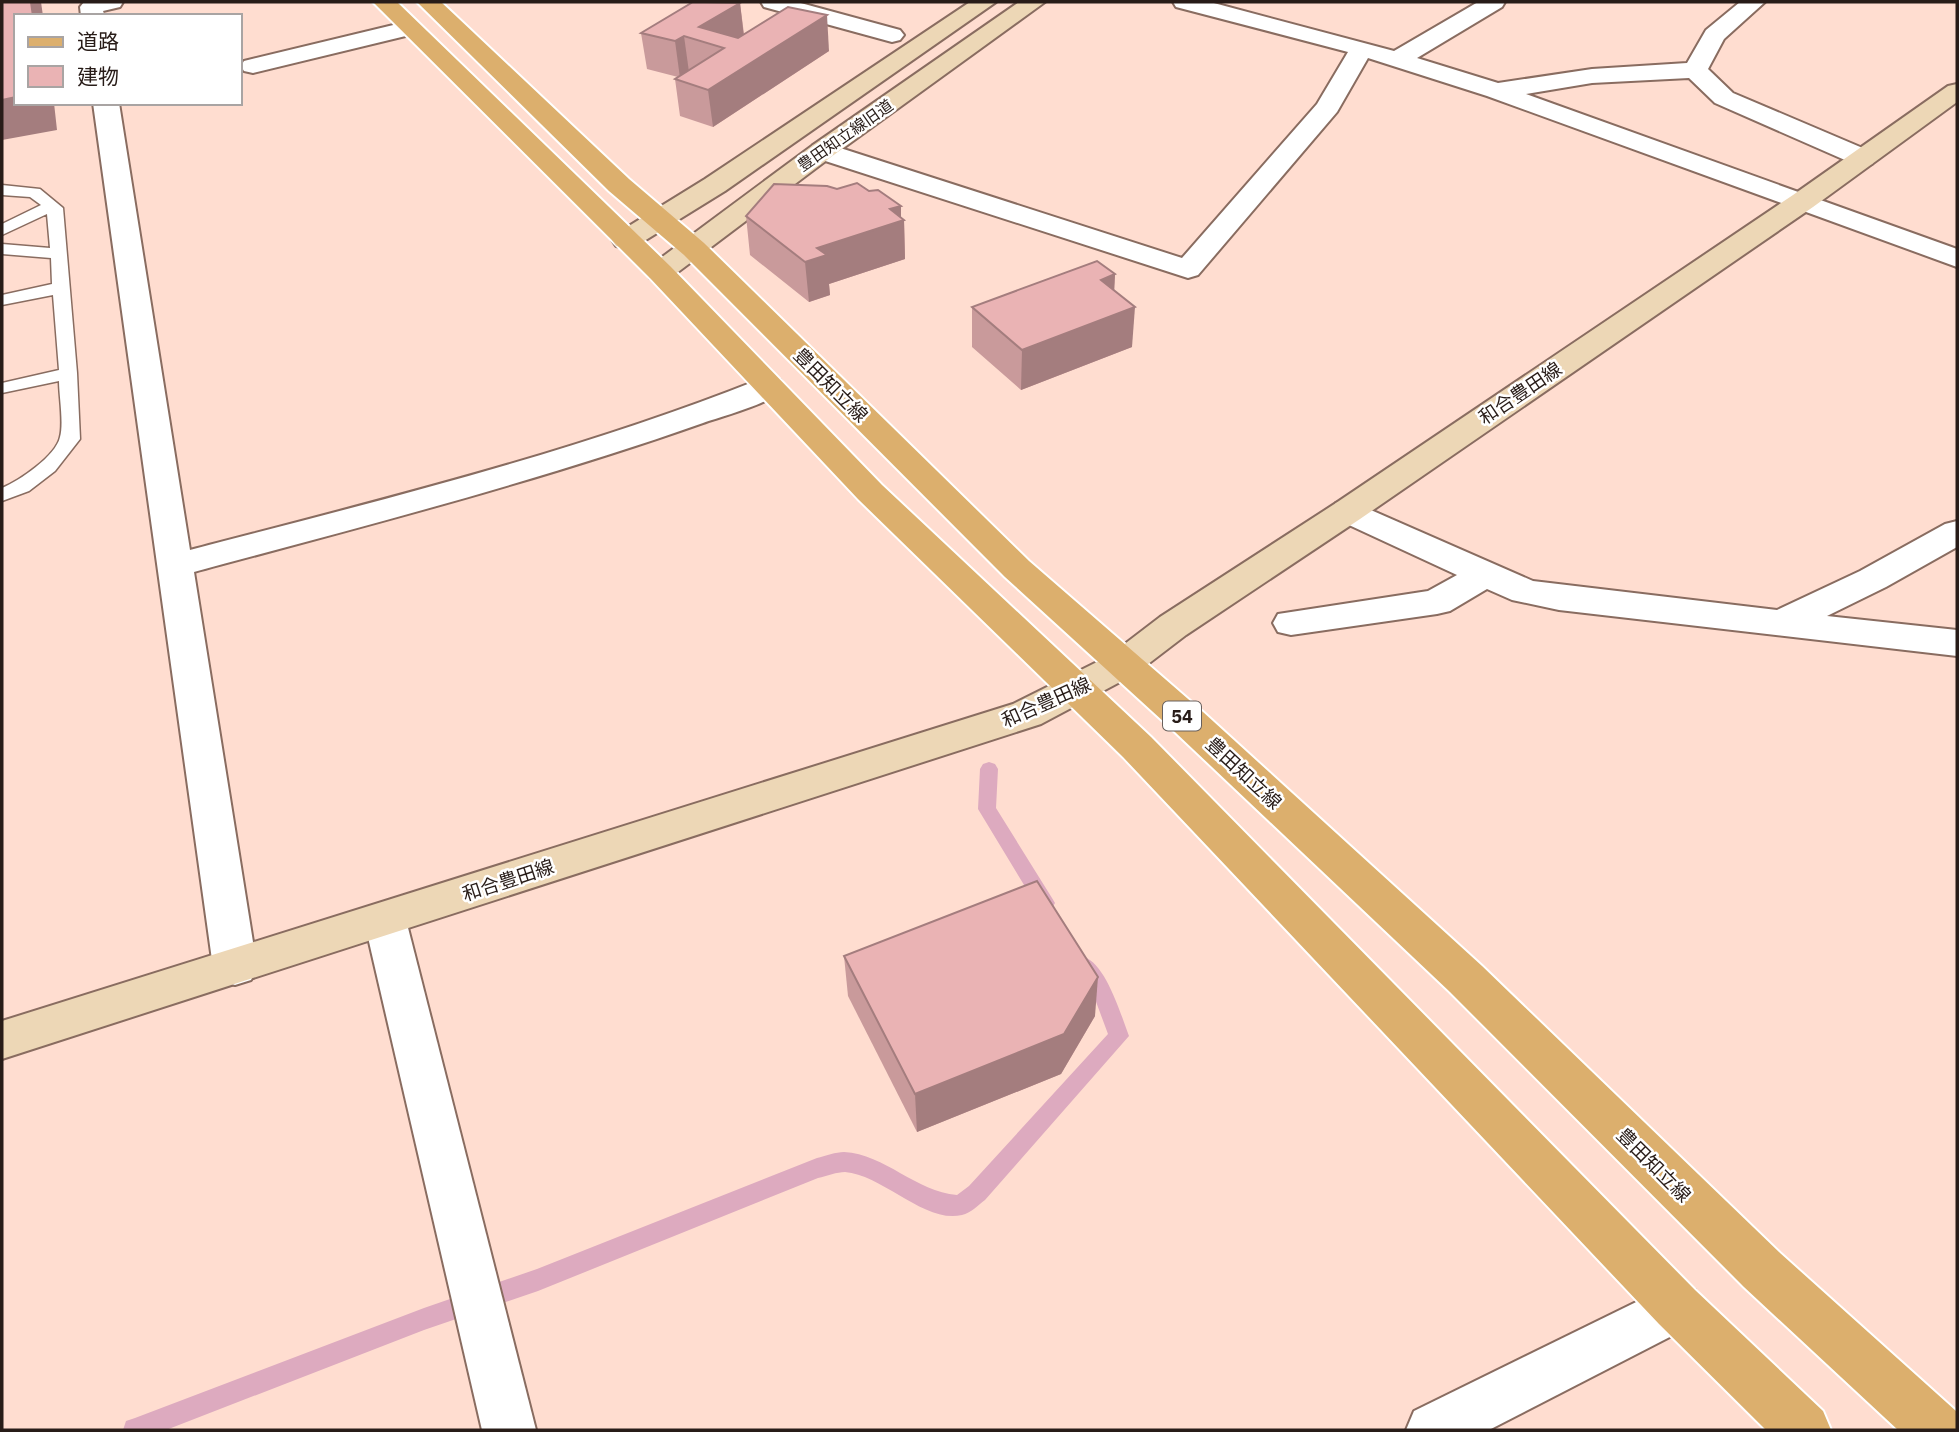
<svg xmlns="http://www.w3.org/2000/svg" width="1959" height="1432" viewBox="0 0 1959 1432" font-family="'IBM Plex Sans','Noto Sans JP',sans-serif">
<rect width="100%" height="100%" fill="#ffddd0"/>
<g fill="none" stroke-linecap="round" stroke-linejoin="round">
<g fill="#ddaabf" fill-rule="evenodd">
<polygon points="989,762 995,764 998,769 996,808 1052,898 1055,903 1052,908 1045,911 1038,908 978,809 980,769 983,764"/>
<path d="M1084,957C1106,964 1121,1015 1129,1036L985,1200C978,1205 971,1213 962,1215C925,1224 883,1175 845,1172C837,1172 827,1176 818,1178L538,1291L424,1330L166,1430H123L126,1421L135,1418L424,1308L537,1269L817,1158C825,1156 836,1152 844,1152C885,1154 916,1192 957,1195L969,1186L1108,1034L1095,999L1074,965L1077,959Z"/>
</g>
<defs>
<path id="lane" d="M2,185L40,189L63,208L77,373L80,439L55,471L29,491L2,501V488C19,481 56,456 60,437C64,423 59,396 59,381L2,393V383L59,370L53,295L2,305V295L52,284L51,258L2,254V244L50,248L47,214L2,235V224L41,205L30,197L2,195Z"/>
<g id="street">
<polygon points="84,2 123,2 120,7 103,11 105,16 81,16 80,7"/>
<polygon points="761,2 797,2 900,30 904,35 900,40 892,42 764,7"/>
<polygon points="1173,2 1210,2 1394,51 1478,2 1505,2 1502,7 1417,58 1498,83 1592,69 1687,63 1706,30 1740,2 1765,2 1724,39 1708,69 1733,93 1872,152 1876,158 1872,164 1863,166 1854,164 1715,103 1689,78 1592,83 1526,94 1957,249 1957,267 1487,96 1368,58 1337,112 1198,275 1188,278 813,157 809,151 813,145 822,143 831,145 1182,258 1317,104 1348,52 1176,7"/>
<polygon points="410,21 418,23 422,28 418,33 253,73 244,71 241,66 244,61"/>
<path d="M93,103H119L190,550C381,500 574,453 758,380L769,378L780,380L785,387C774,403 723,416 703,423C536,482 364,526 194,572L257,967L251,980L235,985L219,980L213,967Z"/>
<polygon points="1348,500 1533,581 1777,610 1860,571 1945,524 1957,521 1957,547 1886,587 1827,616 1957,630 1957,656 1559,610 1512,600 1487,589 1450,611 1437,614 1291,635 1278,632 1273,623 1278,614 1428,591 1457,575 1336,519 1331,511 1336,503"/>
<polygon points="385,903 400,908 406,920 536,1430 482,1430 364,920 370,908"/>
<polygon points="1677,1282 1695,1290 1703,1307 1695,1324 1489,1430 1406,1430 1414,1411"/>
</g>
<g id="secondary">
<polygon points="970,2 996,2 725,191 636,246 626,248 616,246 612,240 616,234 705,179"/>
<polygon points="1019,2 1045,2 831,157 670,278 660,281 650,278 646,272 650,266 813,145"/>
<polygon points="1957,84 1957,102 1813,207 1360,519 1186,635 1135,674 1041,724 2,1059 2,1021 1013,704 1109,656 1160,617 1336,503 1793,195 1948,86"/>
</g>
<g id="primary">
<polygon points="373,2 397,2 670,266 882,485 1151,737 1695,1290 1823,1411 1831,1430 1766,1430 1659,1324 1123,757 858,499 650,278"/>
<polygon points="417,2 441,2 629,179 704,243 1029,561 1203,712 1482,966 1780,1253 1956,1411 1957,1430 1898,1430 1744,1287 1450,992 1175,732 1005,577 684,255 609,191"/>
</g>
</defs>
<use href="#lane" stroke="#896c60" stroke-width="3"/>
<use href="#street" stroke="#896c60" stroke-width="4"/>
<use href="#secondary" stroke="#896c60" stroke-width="4"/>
<use href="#primary" stroke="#fff" stroke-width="4"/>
<use href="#lane" fill="#fff" fill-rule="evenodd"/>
<use href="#street" fill="#fff" fill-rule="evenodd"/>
<use href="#secondary" fill="#edd7b6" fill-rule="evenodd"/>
<use href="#primary" fill="#dcaf6d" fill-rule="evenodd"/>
</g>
<g fill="#c99a9b">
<polygon points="740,3 744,34 829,51 713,127 680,116 675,79 678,77 647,69 641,33"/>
<polygon points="746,216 901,218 904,220 905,259 829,284 830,295 809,302 750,255"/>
<polygon points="1115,274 1114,291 1132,347 1021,390 972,347 972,307"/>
<polygon points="844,956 1095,1016 1061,1074 917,1132 848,996"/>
</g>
<g fill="#a47d7e">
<polygon points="31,2 41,2 43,16 33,16"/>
<polygon points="740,3 744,38 724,48 699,27"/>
<polygon points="827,15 829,51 713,127 708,90"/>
<polygon points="684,36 689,72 680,78 675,41"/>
<polygon points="16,97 16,103 54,103 57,130 2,140 2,100"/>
<polygon points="901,206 901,221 904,220 905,259 829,284 830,295 809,302 805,262 817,248 890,209"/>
<polygon points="1115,274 1113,314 1101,280"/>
<polygon points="1135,307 1132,347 1021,390 1022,350"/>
<polygon points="1098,977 1095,1016 1061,1074 917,1132 915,1094"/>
</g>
<g fill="#eab3b4" stroke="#a47d7e" stroke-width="2">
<polygon points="2,2 31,2 33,16 16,16 16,97 2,100"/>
<polygon points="693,2 740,3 699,27 738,38 788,7 827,15 708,90 675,79 724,48 684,36 675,41 641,33"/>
<polygon points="857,183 869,191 878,190 901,206 890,209 904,220 817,248 827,255 805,262 746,216 774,184 827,186 837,189"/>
<polygon points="1097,261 1115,274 1101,280 1135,307 1022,350 972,307"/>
<polygon points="1037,881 1098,977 1064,1034 915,1094 844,956"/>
</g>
<g text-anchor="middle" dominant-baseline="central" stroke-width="5" stroke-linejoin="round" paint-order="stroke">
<g font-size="16" fill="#281c18" stroke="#fff">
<text transform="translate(845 135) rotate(-35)">豊田知立線旧道</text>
</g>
<rect fill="#fff" stroke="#68605d" stroke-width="2" x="1163" y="701.5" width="38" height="29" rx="5"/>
<g font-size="18" font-weight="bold" fill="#281c18">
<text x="1182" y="716">54</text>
</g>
<g font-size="19" fill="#281c18" stroke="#fff">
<text transform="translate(831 385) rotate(45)">豊田知立線</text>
<text transform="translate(1520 393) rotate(-34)">和合豊田線</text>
<text transform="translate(1046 702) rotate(-24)">和合豊田線</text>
<text transform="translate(1244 773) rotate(43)">豊田知立線</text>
<text transform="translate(508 880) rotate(-18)">和合豊田線</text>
<text transform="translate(1654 1165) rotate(45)">豊田知立線</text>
</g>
</g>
<rect width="1959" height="1432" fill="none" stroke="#281c18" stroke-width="7"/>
<rect x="14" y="14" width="228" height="91" fill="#ffffff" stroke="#a9a4a3" stroke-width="2"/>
<rect x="28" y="37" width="35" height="10" fill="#dcaf6d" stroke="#a9a4a3" stroke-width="2"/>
<text x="77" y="49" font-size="21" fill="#281c18">道路</text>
<rect x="28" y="66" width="35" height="21" fill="#eab3b4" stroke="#a9a4a3" stroke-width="2"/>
<text x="77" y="84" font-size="21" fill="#281c18">建物</text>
</svg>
